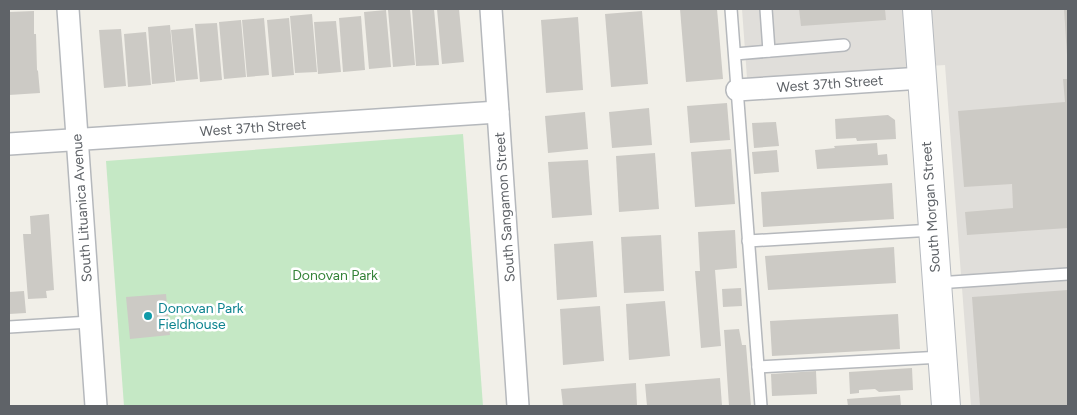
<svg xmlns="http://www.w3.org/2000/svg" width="1077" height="415" viewBox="0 0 1077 415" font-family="Figtree,sans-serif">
<rect width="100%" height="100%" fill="#f1efe8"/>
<polygon fill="#e0deda" points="742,9 1068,9 1068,406 971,406 945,65 747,78"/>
<polygon fill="#c5e8c5" points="463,134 483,406 124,406 106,161"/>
<g fill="#cccac5">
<polygon points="410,9 415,65 393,67 388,10"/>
<polygon points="412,9 434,9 439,65 416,66"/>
<polygon points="437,9 459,9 464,62 442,64"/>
<polygon points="680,9 717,9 723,79 686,82"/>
<polygon points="799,9 885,9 886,20 801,26"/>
<polygon points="1064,9 1068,9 1068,55 1067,55"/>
<polygon points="386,10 391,67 369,69 364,12"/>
<polygon points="34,11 34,34 36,34 37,70 38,71 40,93 9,95 9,12"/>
<polygon points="642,11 648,84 611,87 605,14"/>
<polygon points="312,14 317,72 295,73 290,16"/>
<polygon points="361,16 365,70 343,72 339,18"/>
<polygon points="578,17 583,90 546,93 541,20"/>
<polygon points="264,18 269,75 247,77 242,20"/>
<polygon points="289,18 294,75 272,77 267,20"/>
<polygon points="241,20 246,77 224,79 219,22"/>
<polygon points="336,21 341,72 318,74 314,22"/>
<polygon points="217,23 222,80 200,82 195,24"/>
<polygon points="170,25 175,82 152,84 148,27"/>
<polygon points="193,28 198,79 176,81 171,30"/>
<polygon points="121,29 126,86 104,88 99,30"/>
<polygon points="146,32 151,85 128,87 124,34"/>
<polygon points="1063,79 1068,79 1068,228 967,235 965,212 1013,208 1012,184 964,187 958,111 1065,102"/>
<polygon points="727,103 730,140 690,143 687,106"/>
<polygon points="649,108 652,145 612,148 609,112"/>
<polygon points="585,112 588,149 548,153 545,116"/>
<polygon points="888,115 895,120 896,139 857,141 856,138 836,139 835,119"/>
<polygon points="776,122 779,146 754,148 752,123"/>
<polygon points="877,143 878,155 887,154 888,165 817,169 815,150 835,148 834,146"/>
<polygon points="731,149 735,204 695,207 691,152"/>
<polygon points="777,150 779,172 754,174 752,152"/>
<polygon points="655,153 659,209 619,212 616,156"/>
<polygon points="588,160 592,215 552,218 548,162"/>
<polygon points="892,183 894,219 763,227 761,192"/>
<polygon points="49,214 54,290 46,291 47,298 28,299 23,234 31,234 30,216"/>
<polygon points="735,230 737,268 715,270 721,346 701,348 695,271 700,271 698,232"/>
<polygon points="661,235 664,291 624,293 621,237"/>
<polygon points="593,241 597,297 557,300 554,244"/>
<polygon points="894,247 896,283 768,290 765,256"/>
<polygon points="741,288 742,306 723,307 722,289"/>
<polygon points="1068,290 1068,406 980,406 972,297"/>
<polygon points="24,291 26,313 9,314 9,292"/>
<polygon points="166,294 170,335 130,339 126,297"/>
<polygon points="665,301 670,356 629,360 626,304"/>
<polygon points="600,306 604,361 563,365 560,309"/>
<polygon points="898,314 900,349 772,356 770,321"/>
<polygon points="739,329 742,345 746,345 751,406 729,406 724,330"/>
<polygon points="912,368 913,390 879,392 875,389 859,390 859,393 850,394 849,372"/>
<polygon points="816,371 817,394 772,396 771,374"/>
<polygon points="720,378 722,406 647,406 645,384"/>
<polygon points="636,383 637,406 563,406 561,389"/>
<polygon points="900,395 901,406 848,406 847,399"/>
</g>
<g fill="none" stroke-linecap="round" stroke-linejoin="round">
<defs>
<g id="lane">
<polyline points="731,9 761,406"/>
<polyline points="766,9 769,51"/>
<polyline points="735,54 844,45"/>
<polyline points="748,241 933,230"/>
<polyline points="937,283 1068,274"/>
<polyline points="9,327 90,322"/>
<polyline points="758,367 942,357"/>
</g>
<g id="street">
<polyline points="68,9 96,406"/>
<polyline points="491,9 518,406"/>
<polyline points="737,90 922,78"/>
<polyline points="9,144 498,112"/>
</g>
<polyline id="secondary" points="917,9 946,406"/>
</defs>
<use href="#lane" stroke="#b5b8bc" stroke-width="14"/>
<use href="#street" stroke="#b5b8bc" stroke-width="24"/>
<use href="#secondary" stroke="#b6babf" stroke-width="30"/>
<use href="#lane" stroke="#fff" stroke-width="11"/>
<use href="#street" stroke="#fff" stroke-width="21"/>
<use href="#secondary" stroke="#fff" stroke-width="28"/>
</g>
<circle fill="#0f9aa8" stroke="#fff" stroke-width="2" cx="148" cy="316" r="5"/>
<g text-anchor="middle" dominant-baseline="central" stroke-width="5" stroke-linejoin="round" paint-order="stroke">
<g font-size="14" fill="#5f6368" stroke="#fff">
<text transform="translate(830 84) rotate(-4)">West 37th Street</text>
<text transform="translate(253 128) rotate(-4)">West 37th Street</text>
<text transform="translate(505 207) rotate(-94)">South Sangamon Street</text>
<text transform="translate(931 207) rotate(-94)">South Morgan Street</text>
<text transform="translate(82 208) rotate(-94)">South Lituanica Avenue</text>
</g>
<g font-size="14" fill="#348238" stroke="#fff">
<text x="335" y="275">Donovan Park</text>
</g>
<g font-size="14" fill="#0d838f" stroke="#fff" text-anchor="start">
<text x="158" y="308">Donovan Park<tspan x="158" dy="16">Fieldhouse</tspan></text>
</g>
</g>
<rect width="1077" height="415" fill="none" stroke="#5f6368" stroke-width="20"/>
</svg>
